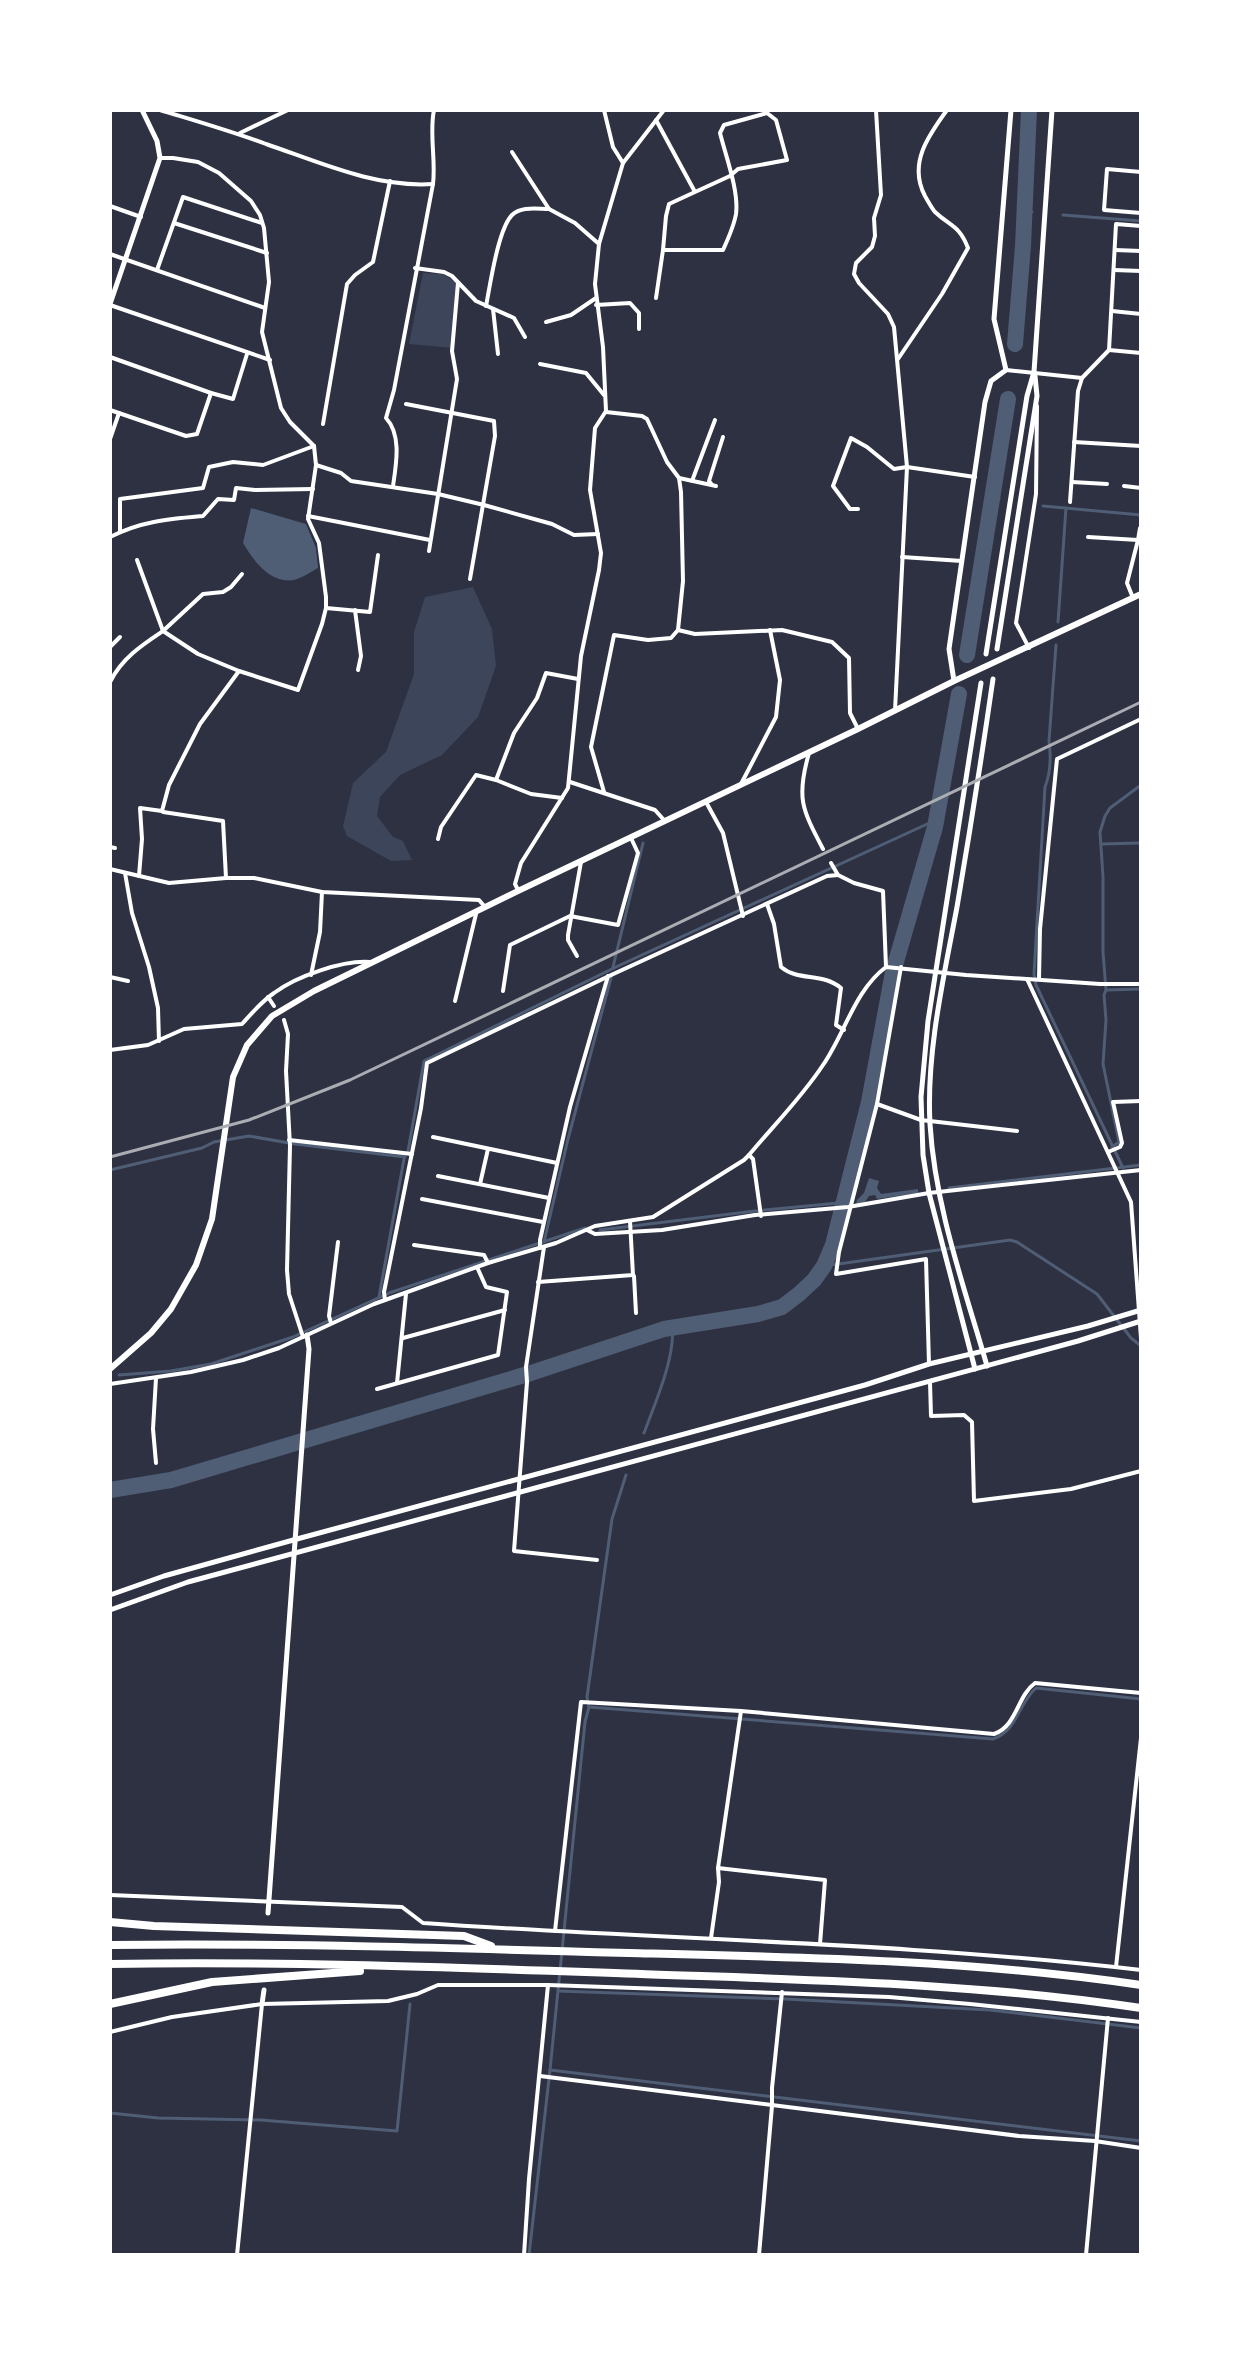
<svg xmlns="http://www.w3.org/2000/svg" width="1251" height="2365" viewBox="0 0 1251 2365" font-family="'Times New Roman',serif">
<rect width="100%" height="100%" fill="#2d3142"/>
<g fill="#3c4559">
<polygon points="423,273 443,274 457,283 453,348 409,344"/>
<polygon points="473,587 492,629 496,666 478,717 442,755 400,775 380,797 377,816 393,837 403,841 412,860 391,861 347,836 343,826 353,783 386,752 414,674 414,632 425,597"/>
</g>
<g fill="#4f5d75">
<path d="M251,508L306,524L316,548L318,568C311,572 302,578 294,580C270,584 253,560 243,543Z"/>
<polygon points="869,1178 879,1181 877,1188 881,1194 918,1189 918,1193 877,1199 875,1195 869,1196 865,1202 856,1204 857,1200 864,1193"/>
</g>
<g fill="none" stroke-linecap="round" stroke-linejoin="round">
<g stroke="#4f5d75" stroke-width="3">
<polyline points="1024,212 1032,212"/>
<polyline points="1063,215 1141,221"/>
<polyline points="991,498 999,499"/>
<polyline points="1043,506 1141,515"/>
<polyline points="1058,622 1066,508"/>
<path d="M1056,645L1049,741C1051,756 1051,772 1045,787L1034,974L1036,985L1123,1168"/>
<polyline points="1101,844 1141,843"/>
<polyline points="613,967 643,843"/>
<polyline points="1106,990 1141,989"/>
<polyline points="1112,1147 1119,1142 1103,1064 1106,1020 1104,995 1106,990 1103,952 1103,877 1100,832 1105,816 1110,808 1141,785"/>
<polyline points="408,1151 424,1061 618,966 936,820"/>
<polyline points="110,1170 202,1148 214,1142 249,1136 295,1144 405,1157"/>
<polyline points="949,1188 1141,1165"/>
<polyline points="600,1230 755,1211 849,1202"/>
<polyline points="544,1242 568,1139 612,974"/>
<polyline points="824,1266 1010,1240 1017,1242 1097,1294 1131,1338 1141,1346"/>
<polyline points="379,1297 404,1159"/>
<polyline points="119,1375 171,1371 211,1364 293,1337 389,1293 585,1228"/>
<path d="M644,1433C654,1406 676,1356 672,1327"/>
<polyline points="626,1475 612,1519 587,1697 589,1707 585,1722 550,2070 1141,2141"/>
<path d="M589,1707L993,1739C1018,1730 1018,1704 1036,1688L1141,1699"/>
<polyline points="558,1991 785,1999 990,2010 1141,2028"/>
<polyline points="110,2113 158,2118 261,2120 397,2131 410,2004"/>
<polyline points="529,2255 550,2070"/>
</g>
<g stroke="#4f5d75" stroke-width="16">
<polyline points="1015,344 1023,246 1029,110"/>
<polyline points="967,655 1008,399"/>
<polyline points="110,1490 171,1480 531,1373 664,1329 758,1314 782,1307 799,1294 814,1280 824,1266 833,1245 869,1102 893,972 935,827 959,694"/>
</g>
<g stroke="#fff" stroke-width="4">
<path d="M160,110C196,121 231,131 266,144C319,162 375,188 433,184"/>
<polyline points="604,110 613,147 623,163"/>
<polyline points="876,110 881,195 874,218 875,236 872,247 856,263 854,274 859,283 888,314 894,327 907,467 895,711"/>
<path d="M656,120L695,192L669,204L666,216L663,250H723C728,239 734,226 736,214C739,191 726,157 720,133L724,125L767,113L776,120L787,160L738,169L730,176L695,192"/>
<polyline points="240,133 288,110"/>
<polyline points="512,152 549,209 575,223 599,244"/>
<polyline points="1141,172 1107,169 1104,210 1141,213"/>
<polyline points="110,206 141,217"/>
<polyline points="174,223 267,253"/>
<polyline points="1115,250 1141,251"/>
<polyline points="110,254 265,308"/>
<polyline points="415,268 444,272 452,276 476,301 514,318 525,337"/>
<polyline points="157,270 183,197 262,223"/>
<polyline points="1114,270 1141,271"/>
<polyline points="656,298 663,250"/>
<polyline points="110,305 270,360"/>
<polyline points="596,305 630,303 639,313 639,329"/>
<path d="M486,306C490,286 498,229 512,215C521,206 537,209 549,209"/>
<polyline points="493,309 498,354"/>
<polyline points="1112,311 1141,314"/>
<polyline points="546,322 571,315 596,298"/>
<polyline points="1109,350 1141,353"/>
<polyline points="110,357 211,393"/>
<path d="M898,359L942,294L968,248C959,225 951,227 935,212C931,207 928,201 925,196C908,164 928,136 947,110"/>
<polyline points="540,364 586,373 604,395"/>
<polyline points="1006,370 1082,378 1109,350 1116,224 1141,226"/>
<polyline points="406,404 494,421 495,436 470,579"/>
<polyline points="110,410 186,436 197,434 211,393 233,399 247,354"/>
<polyline points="606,412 642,416 647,419 667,462 679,478 681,492 683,581 678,630 695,634 782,630 832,642 849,658 850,713 858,729"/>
<polyline points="323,424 347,284 355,275 373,262 390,181"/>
<polyline points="110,439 119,413"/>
<polyline points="1074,442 1141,446"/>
<polyline points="316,465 341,473 351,481 438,494 484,505 552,524 574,535 598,534"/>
<polyline points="679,478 716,486"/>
<polyline points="692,481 715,420"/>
<polyline points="1072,482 1107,484"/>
<polyline points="712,485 709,481 723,437"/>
<path d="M393,486C396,465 402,435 386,418L394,390L433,184C436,159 429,134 434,110"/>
<polyline points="1124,486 1141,488"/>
<polyline points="1070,502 1078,391 1082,378"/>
<polyline points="858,509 850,509 833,486 851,438 867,447 894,469 907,467 975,477"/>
<polyline points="308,516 430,540"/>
<polyline points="120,532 120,499 203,488 209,467 233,462 263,465 314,446"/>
<path d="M110,537C141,521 169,519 203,516L218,499L234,500L236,488L255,490L313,489"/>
<polyline points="1088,537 1138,540 1127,583 1133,598"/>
<polyline points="1138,540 1140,528"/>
<polyline points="429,551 457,379 452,351 458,283"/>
<polyline points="902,557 962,561"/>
<polyline points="137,560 163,631 203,594 223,592 231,587 242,574"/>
<polyline points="326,608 370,612 378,555"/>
<polyline points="355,610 361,656 358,670"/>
<polyline points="110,647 120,637"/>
<polyline points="1029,648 1016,623 1036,494 1037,406"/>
<path d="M110,682C122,658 142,645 163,631L198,654L239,671L298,690L322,624L326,608V597L319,543L308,519L316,465L314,446L290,422L281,408L262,332L269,282L264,228L260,215L251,201L219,173L198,162L173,158H160"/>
<path d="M809,753C796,798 802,809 823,849"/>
<polyline points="496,780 514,733 537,698 546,673 578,679"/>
<polyline points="570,782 655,810 664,820"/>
<polyline points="741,784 776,717 780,680 770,630"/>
<polyline points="604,792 591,747 614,635 648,640 671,638 678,630"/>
<polyline points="706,802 723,833 743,916"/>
<polyline points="163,812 223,821 226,878"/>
<polyline points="438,839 441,827 476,775 496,780 531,794 562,798"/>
<polyline points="110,847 115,848"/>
<polyline points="831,863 838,875 854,883 883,891 886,967"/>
<polyline points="110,869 169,883 226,878 254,878 322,892 479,900 485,907"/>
<polyline points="125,873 132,913 149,967 158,1008 159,1041"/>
<polyline points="139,876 142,839 140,808 162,811 169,785 200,724 239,671"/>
<polyline points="518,890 515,884 521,863 568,788 581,656 599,570 601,553 590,490 595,428 606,411 603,347 595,284 599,244 623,163 664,110"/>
<path d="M767,904L774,924L781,967C799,982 822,972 841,988L836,1025L844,1030"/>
<polyline points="577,956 568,940 568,935 581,862"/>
<polyline points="901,967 877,1104 839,1252 836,1274 926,1259 929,1364"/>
<polyline points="311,975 320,932 322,892"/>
<polyline points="110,977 128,981"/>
<polyline points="1027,979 1131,1202 1141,1338"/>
<polyline points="1039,979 1040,929 1057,759 1141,719"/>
<polyline points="503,991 510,945 570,916 618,925 638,853 631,838"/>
<polyline points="268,997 274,1006"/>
<polyline points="455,1001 476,914"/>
<polyline points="284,1020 288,1034 286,1071 290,1146 287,1270 289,1294 303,1337"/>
<path d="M110,1050L148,1045L184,1029L242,1024C252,1013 262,1001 274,993C297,976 343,960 370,962"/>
<polyline points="877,1104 921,1120 1017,1131"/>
<polyline points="433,1137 557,1163"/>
<polyline points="289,1140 412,1154"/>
<polyline points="1108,1152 1120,1147 1122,1143 1113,1102 1141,1101"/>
<polyline points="749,1155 753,1159 761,1216"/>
<polyline points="438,1176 549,1198"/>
<polyline points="480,1184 488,1149"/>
<polyline points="422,1199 543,1222"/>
<polyline points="587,1230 595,1234 662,1230 755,1215 848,1207 929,1193 1141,1170"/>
<polyline points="414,1245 484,1255 488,1263"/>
<polyline points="544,1247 526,1367 527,1382 514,1551 597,1560"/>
<polyline points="540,1248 540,1240 570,1107 608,976"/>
<polyline points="634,1276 636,1313"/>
<polyline points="538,1282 633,1275 630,1221"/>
<polyline points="385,1300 384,1292 421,1108 427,1063 609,976 827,876 838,875"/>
<polyline points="331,1323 329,1316 338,1242"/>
<polyline points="403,1338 505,1310"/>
<polyline points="930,1382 931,1416 964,1415 972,1422 974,1501 1071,1489 1141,1471"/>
<polyline points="397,1383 406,1294"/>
<path d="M110,1384L191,1372L243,1360L279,1348L374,1304L488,1263L556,1243L595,1226L653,1217L744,1160L749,1155C774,1125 802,1097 823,1065C845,1033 855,990 886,967L966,975L1100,984H1141"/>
<polyline points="377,1389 498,1355 507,1292 486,1287 477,1267"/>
<polyline points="156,1463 153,1429 156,1378"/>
<polyline points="718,1868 825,1880 820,1944"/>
<path d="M110,1895L402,1907L423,1923C663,1940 903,1942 1141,1970"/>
<path d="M555,1931L581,1702L741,1711L994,1734C1017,1726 1017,1696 1035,1683L1141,1693"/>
<polyline points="711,1938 719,1882 718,1868 741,1711"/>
<polyline points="1116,1967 1141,1738"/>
<polyline points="110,2032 172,2017 262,2004 388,2001 417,1994 438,1985 548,1985 889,1997 970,2004 1141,2022"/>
<polyline points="540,2076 1019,2136 1095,2141 1141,2148"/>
<polyline points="237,2255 262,2004"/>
<polyline points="524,2255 529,2179 548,1985"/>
<polyline points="759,2255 772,2106 772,2088 782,1992"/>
<polyline points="1086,2255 1108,2018"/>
</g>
<g stroke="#fff" stroke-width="5">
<polyline points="110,304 160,158 157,141 142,110"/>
<polyline points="997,649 1037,396 1035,376"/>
<polyline points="986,654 1027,396 1034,372 1052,110"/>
<polyline points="954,681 949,649 985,402 991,381 1006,370 994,319 1011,110"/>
<path d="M987,1366C964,1286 935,1207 930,1124C926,1053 944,976 957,907C970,831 982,755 993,679"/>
<polyline points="975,1369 929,1193 923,1155 921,1097 928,1021 981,683"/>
<polyline points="110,1595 164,1576 297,1539 865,1385 929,1364 1088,1326 1141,1310"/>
<polyline points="110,1610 188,1582 1078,1341 1141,1321"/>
<polyline points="268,1913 309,1349 307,1335"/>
<polyline points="262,2004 264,1990"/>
</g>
<polyline stroke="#fff" stroke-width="6" points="110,1369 151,1333 171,1309 196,1265 212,1219 233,1077 247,1045 272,1016 314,991 518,891 858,729 954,681 1141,594"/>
<g stroke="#fff" stroke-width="8">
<polyline points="110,1922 154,1926 464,1936 491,1946"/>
<path d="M110,1945C283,1943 456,1948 629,1953C799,1957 972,1960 1141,1985"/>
<path d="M110,1964C287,1961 464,1968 641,1974C808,1980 976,1983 1141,2008"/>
<polyline points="110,2004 212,1982 360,1971"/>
</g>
<polyline stroke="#abadb3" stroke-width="3" points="110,1157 249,1120 350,1080 1141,702"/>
</g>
<rect width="1251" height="2365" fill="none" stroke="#ffffff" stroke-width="224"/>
</svg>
